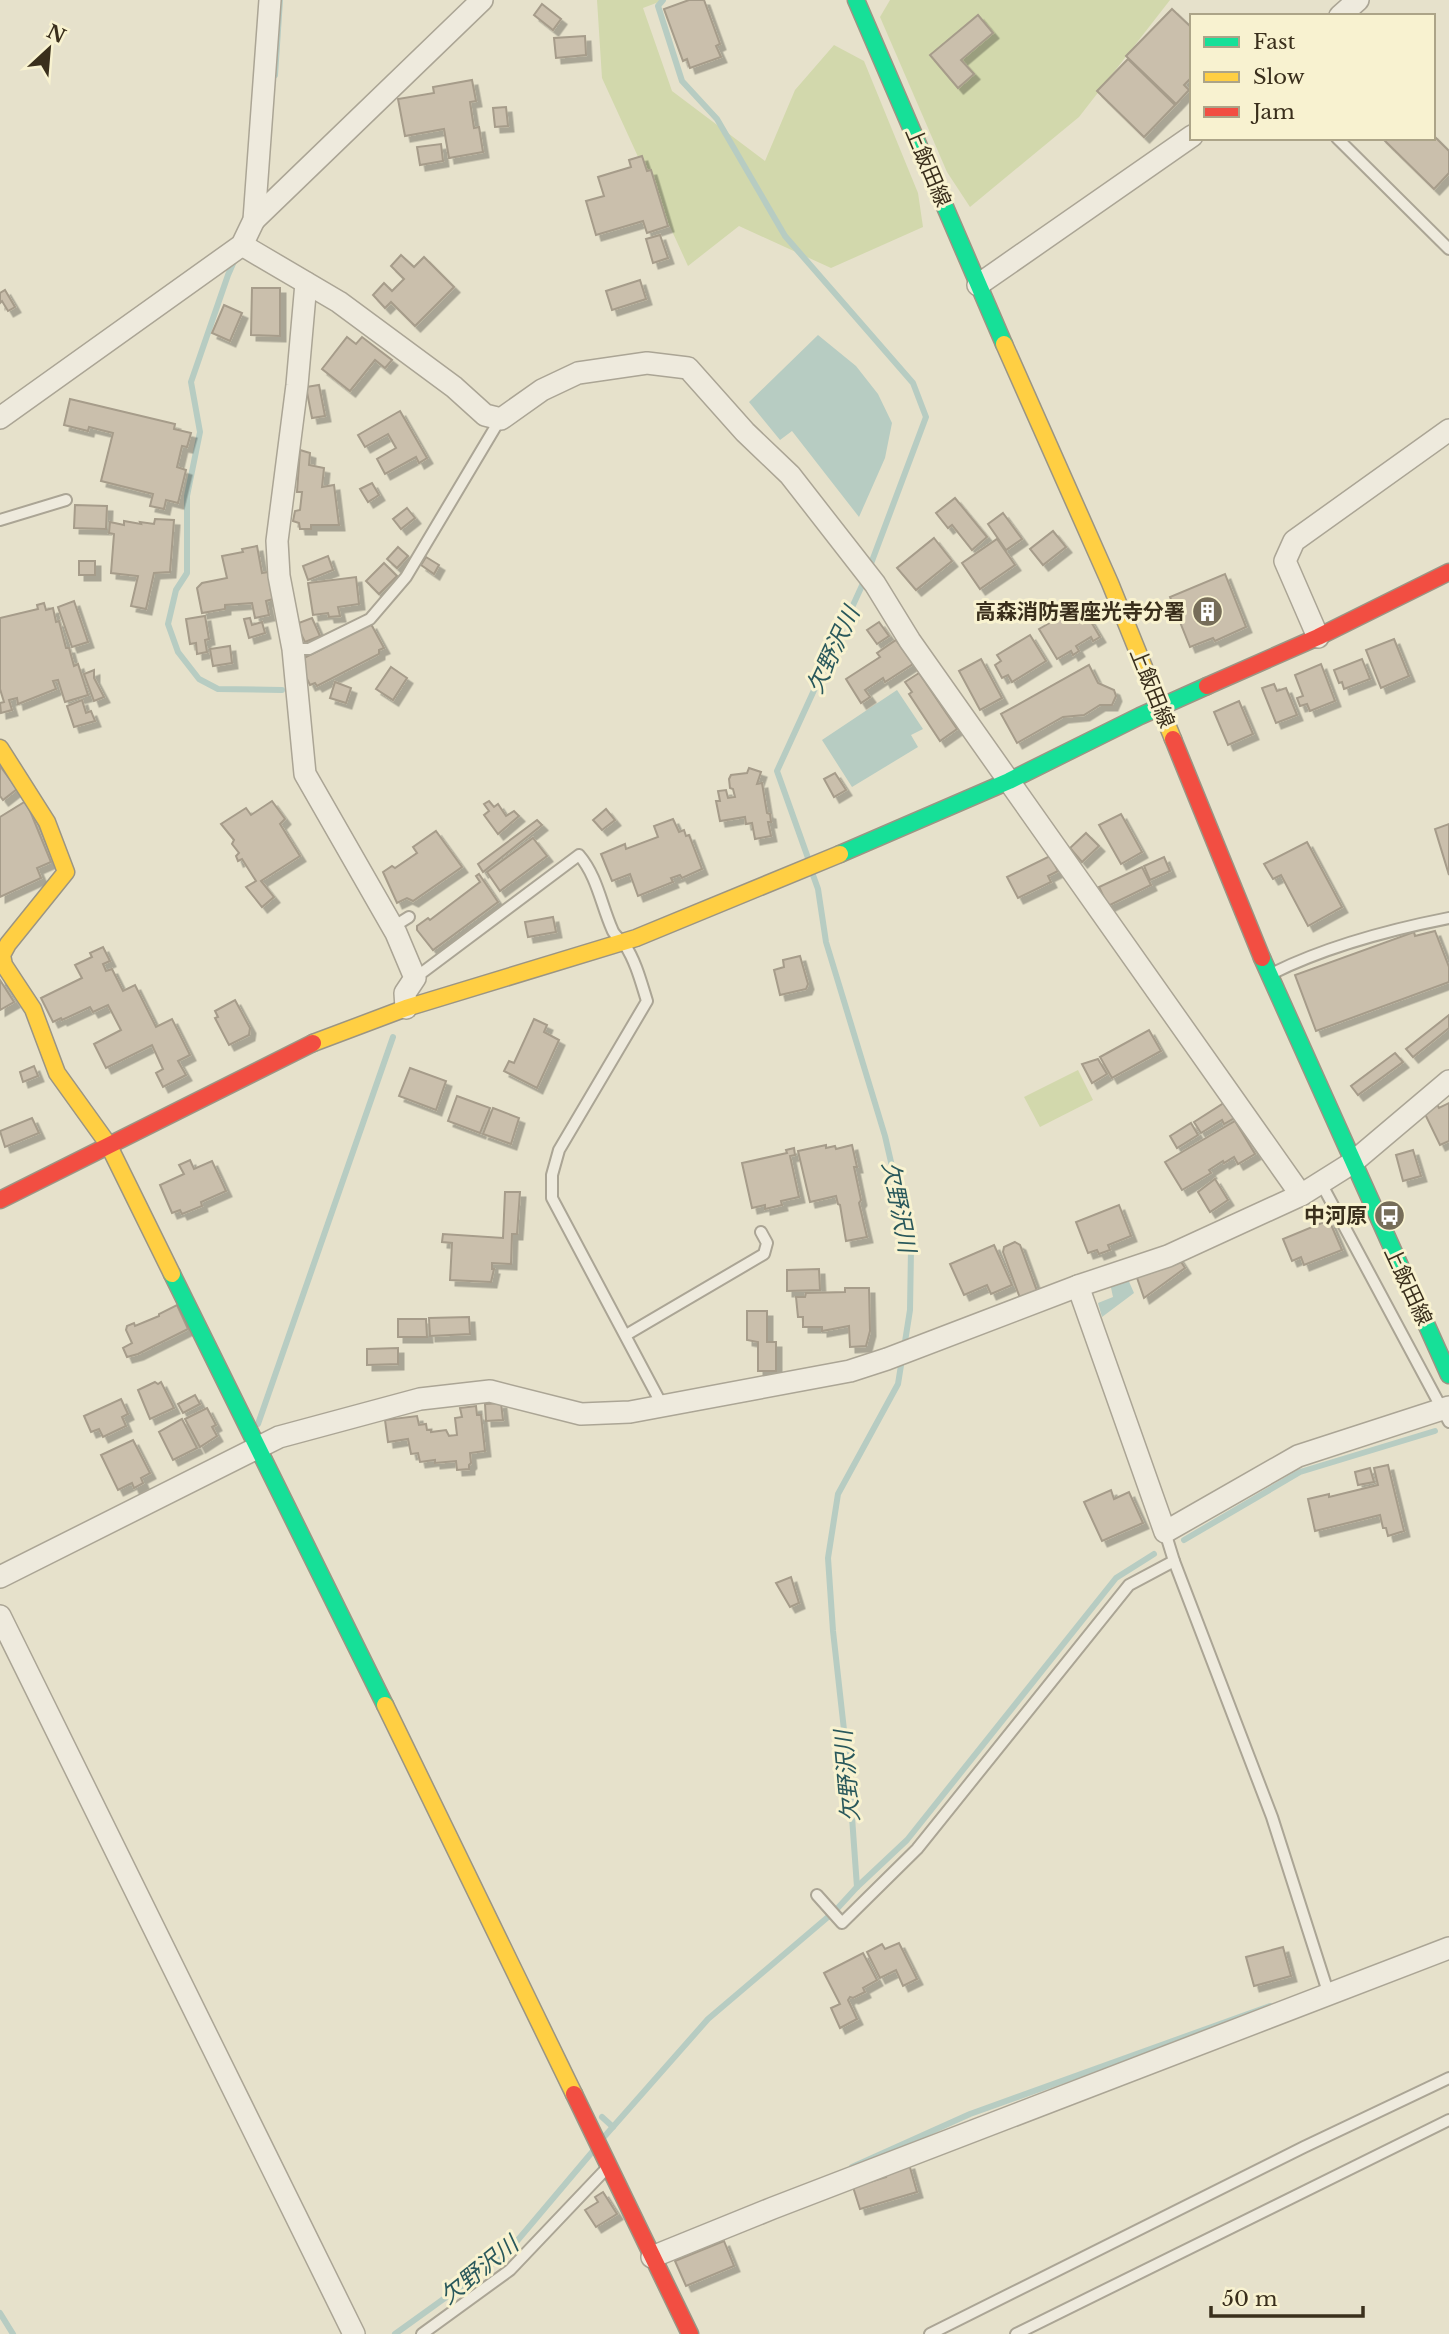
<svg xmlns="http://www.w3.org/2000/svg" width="1449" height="2334" viewBox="0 0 1449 2334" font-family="'Libre Baskerville','Noto Sans JP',serif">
<defs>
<filter id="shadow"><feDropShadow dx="5.5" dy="5.5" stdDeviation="0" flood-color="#0004"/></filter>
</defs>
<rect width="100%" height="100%" fill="#e6e1cb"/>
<g fill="#d2d8ac">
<polygon points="597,0 664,0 643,8 672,91 765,161 795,90 834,45 864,61 918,193 923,227 831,268 739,226 688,266 602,78"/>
<polygon points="890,0 1170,0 1079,117 970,207 947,172 880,17"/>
<polygon points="1078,1070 1093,1100 1040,1127 1024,1097"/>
</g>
<g fill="#b7ccc2">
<polygon points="818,335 856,366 878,394 892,423 885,458 859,517 792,431 780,440 749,402"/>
<polygon points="897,690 923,729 911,735 918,747 852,787 822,740"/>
<polygon points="1127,1277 1134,1293 1102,1317 1098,1303 1113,1297 1110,1283"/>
</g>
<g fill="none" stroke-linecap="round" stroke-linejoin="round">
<g stroke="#b7ccc2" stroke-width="6">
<polyline points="663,0 658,6 682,81 717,119 785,236 913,383 926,417 869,569"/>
<polyline points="275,75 280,0"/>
<polyline points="235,259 228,275 191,382 200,432 187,496 187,573 176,590 168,624 178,652 199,679 218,689 282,690"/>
<polyline points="808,858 777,771 865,579"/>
<polyline points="813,875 818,889 826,942 885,1136 911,1249 910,1310 904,1348"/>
<polyline points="258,1424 393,1037"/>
<polyline points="1184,1540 1300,1472 1435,1431"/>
<polyline points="857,1887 907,1840 1116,1578 1154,1554"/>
<polyline points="602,2117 613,2127"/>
<polyline points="604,2137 708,2019 835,1911 857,1887 849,1775 833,1631 828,1558 838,1494 898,1384 902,1359"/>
<polyline points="852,2167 970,2114 1270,2006"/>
<polyline points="0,2313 13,2334"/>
<polyline points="395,2334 506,2254 593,2151"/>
</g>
</g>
<g fill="#cabfac" stroke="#a69c8a" stroke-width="2" filter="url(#shadow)">
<polygon points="689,0 704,0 720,44 716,46 721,57 690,68 687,59 683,61 664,9"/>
<polygon points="542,4 561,19 553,30 534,15"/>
<polygon points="1172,9 1192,28 1192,77 1184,85 1189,90 1176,104 1126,56"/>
<polygon points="978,15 993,33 961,60 974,74 958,88 930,55"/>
<polygon points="585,36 586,55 556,58 554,38"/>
<polygon points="1128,59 1175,105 1144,137 1097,91"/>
<polygon points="472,80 476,101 470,102 474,128 479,127 483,152 449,158 444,129 405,136 398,99 434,93 433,87"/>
<polygon points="506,107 508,126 495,127 493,108"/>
<polygon points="1433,135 1449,151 1449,173 1434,189 1382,138 1433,138"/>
<polygon points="441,144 443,161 420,165 417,147"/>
<polygon points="642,156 647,171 651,170 668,226 647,233 643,221 596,235 586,201 604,196 598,177 631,167 629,160"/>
<polygon points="660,235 668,258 653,263 646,239"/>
<polygon points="401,255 414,267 424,257 454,287 415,326 391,302 385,308 373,295 384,283 392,291 404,279 391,266"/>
<polygon points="640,280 646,299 612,310 606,291"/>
<polygon points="252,288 280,288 280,336 251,335"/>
<polygon points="5,290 15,307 8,311 2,301 0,303 0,293"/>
<polygon points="224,305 242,313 230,341 212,333"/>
<polygon points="347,337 356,344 362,337 392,360 385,368 375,360 350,391 322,369"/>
<polygon points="319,385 325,416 312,418 306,387"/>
<polygon points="70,399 175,424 174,429 191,433 187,447 182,446 177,467 186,470 178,503 166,500 164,509 150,506 153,494 101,481 113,433 89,427 88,431 64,425"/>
<polygon points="400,411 427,458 419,463 416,457 385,474 377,459 396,448 388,434 365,447 358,435"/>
<polygon points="300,450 310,453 309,465 324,468 322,487 334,485 339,525 311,525 311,529 300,529 299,523 293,521 295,511 300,510 302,492 297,492"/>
<polygon points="372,483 379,495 368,502 360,489"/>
<polygon points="955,498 987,537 972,550 952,525 948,528 936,513"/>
<polygon points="75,505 107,506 106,529 74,528"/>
<polygon points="407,508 415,518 401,529 393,519"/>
<polygon points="1003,513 1022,539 1006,550 988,524"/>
<polygon points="155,519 174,520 170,572 154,573 146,609 131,606 138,576 111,573 114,534 109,533 110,522 124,525 124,521 141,524 140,522 154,524"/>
<polygon points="1053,531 1066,547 1043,565 1030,549"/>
<polygon points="934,538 952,561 916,590 897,568"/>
<polygon points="997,539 1015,565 980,589 962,563"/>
<polygon points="257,546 262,573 268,572 273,599 266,601 269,615 255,618 252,603 225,605 225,609 202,613 197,588 202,583 227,578 222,556 243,552 242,549"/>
<polygon points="398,547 408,556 397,568 387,559"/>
<polygon points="328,556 333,570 308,580 303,566"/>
<polygon points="426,557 439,565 434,574 421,565"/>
<rect x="79" y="561" width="16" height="14"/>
<polygon points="384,563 397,576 379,594 366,581"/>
<polygon points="1225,574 1246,627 1215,641 1213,638 1190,647 1170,597"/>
<polygon points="356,577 359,604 338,607 340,616 329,617 328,613 313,615 308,583"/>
<polygon points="74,601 88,642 72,647 58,607"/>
<polygon points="44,603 46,610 53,608 56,622 59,621 66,648 69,648 74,666 78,664 88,695 65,702 58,680 53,681 56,689 18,704 17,698 9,700 12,710 1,713 0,703 4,702 0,689 0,618 38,609 37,605"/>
<polygon points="1081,605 1100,637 1093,641 1091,637 1076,646 1079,651 1073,655 1071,651 1057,659 1039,629"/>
<polygon points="205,616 209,639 205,640 207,652 197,654 196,643 190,644 186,619"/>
<polygon points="250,618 252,625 262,622 265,633 249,638 244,619"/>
<polygon points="312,618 320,636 305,642 296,624"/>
<polygon points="879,622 889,636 877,644 867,630"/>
<polygon points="371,624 384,648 379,650 379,654 317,686 315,683 310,685 298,661"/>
<polygon points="1030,635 1046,661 1012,682 1008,675 1002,678 995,665 1001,661 997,655"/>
<polygon points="1394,639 1409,676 1381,688 1366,650"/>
<polygon points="896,640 913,664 885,682 883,678 865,690 870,697 861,703 846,679 880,657 877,653"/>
<polygon points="230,646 232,663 213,666 210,649"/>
<polygon points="981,659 1002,698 980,710 959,671"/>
<polygon points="1362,659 1370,679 1344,689 1342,682 1339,683 1334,670"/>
<polygon points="1321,664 1335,701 1310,711 1307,704 1300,706 1297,698 1303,696 1295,675"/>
<polygon points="1089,665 1098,683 1114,690 1116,696 1112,705 1100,705 1084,715 1063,717 1017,743 1001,714"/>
<polygon points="391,667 407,678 393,700 376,689"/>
<polygon points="94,670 94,678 104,697 94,701 84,674"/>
<polygon points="919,673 957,729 940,741 909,694 912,692 905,682"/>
<polygon points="335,682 351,688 346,703 330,698"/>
<polygon points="1274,684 1277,691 1286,688 1297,715 1276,723 1262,688"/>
<polygon points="82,700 86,713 91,711 95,721 74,727 67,706"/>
<polygon points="1239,701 1253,734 1228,745 1214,712"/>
<polygon points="0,766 17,789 3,800 0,796"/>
<polygon points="749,768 761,772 757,784 762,783 767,813 770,814 771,822 768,822 771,836 755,839 752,823 746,824 745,817 720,821 716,801 720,801 718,791 726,790 728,798 735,797 733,789 730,788 729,779 731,775 747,773"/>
<polygon points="835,773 846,790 834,797 824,779"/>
<polygon points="26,801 51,862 37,868 41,878 0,897 0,817"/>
<polygon points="272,801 285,819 280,824 300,856 261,881 274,897 262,907 246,887 256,881 242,859 238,861 236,856 239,853 232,844 234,840 221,824 246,808 251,815"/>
<polygon points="489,801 494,807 498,804 506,816 514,811 519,816 498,834 484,815 489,811 484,804"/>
<polygon points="606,809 615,820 602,830 593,820"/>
<polygon points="1121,814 1142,852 1121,864 1099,825"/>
<polygon points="673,819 679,832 684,830 686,836 689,835 702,869 682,878 680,875 671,878 673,882 638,896 630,874 612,881 601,854 625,844 626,849 658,837 654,826"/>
<polygon points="537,820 542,825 483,872 478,864"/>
<polygon points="1449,824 1449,875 1435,829"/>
<polygon points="436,831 462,867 413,901 407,898 397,903 383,872 392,866 395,868 417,853 413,847"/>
<polygon points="1086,833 1099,846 1082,862 1070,848"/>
<polygon points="533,838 547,856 500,891 487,872"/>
<polygon points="1307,842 1342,907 1308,926 1281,875 1273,879 1264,864"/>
<polygon points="1050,856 1058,871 1048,876 1051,882 1018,898 1007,877"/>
<polygon points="1164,857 1170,871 1150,880 1144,866"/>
<polygon points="1142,867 1151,885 1108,906 1099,887"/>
<polygon points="479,874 498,902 433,950 417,930 417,926 428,918 430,920 480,882 476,876"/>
<polygon points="553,917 556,932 528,937 525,922"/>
<polygon points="1435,931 1449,967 1449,982 1316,1031 1295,975 1414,932 1415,936"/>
<polygon points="103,947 110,961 103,964 106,971 112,969 123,991 135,985 156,1027 172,1019 190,1055 178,1061 186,1075 163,1087 156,1073 163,1069 152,1045 106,1068 94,1044 121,1030 108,1005 93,1012 90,1007 62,1020 61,1018 53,1022 41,998 82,978 75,965 92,957 90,953"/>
<polygon points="800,956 808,984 806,989 780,995 774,970 784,967 783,960"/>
<polygon points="0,980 14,1002 0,1010"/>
<polygon points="235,1000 250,1028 249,1035 229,1045 215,1018 218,1017 215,1011"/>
<polygon points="1449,1015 1449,1028 1413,1057 1406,1049"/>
<polygon points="534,1019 547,1025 544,1032 559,1040 537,1088 504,1071 509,1061 514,1063"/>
<polygon points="1149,1030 1161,1051 1112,1078 1100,1057"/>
<polygon points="1395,1053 1403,1062 1358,1095 1351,1086"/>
<polygon points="1098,1059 1107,1074 1092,1083 1082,1064"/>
<polygon points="34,1066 38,1076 23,1082 20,1072"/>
<polygon points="410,1068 446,1081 436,1110 399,1096"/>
<polygon points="457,1096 490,1108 480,1133 448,1121"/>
<polygon points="1227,1101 1236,1117 1224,1124 1222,1120 1201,1133 1194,1122"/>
<polygon points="1449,1103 1449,1141 1440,1145 1423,1110 1437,1104 1439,1108"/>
<polygon points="493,1108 519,1118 511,1144 483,1134"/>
<polygon points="32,1118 39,1133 5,1147 0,1131"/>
<polygon points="1235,1121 1255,1154 1238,1164 1234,1157 1224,1163 1223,1161 1209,1170 1211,1173 1182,1190 1165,1162"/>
<polygon points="1191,1123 1198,1135 1177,1148 1170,1136"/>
<polygon points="826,1145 826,1148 835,1146 836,1149 852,1145 857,1167 854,1167 861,1200 859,1203 867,1237 846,1241 840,1205 838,1204 836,1196 810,1202 798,1151"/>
<polygon points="794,1148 795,1155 790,1156 799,1197 781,1201 782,1205 765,1209 765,1205 752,1208 742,1163 787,1153 786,1150"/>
<polygon points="1413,1150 1421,1176 1403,1181 1396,1155"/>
<polygon points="190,1160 194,1169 212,1161 226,1191 201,1202 202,1206 182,1214 180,1210 172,1213 160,1185 184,1174 179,1165"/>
<polygon points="1215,1179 1228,1200 1210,1212 1198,1192"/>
<polygon points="505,1192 520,1192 517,1234 512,1234 511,1264 492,1263 492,1269 494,1269 491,1282 450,1280 452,1243 442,1242 443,1234 503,1238"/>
<polygon points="1119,1205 1131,1236 1108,1245 1110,1250 1099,1254 1097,1250 1088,1253 1076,1222"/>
<polygon points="1329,1220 1342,1250 1304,1265 1301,1257 1292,1261 1283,1239"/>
<polygon points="1015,1242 1020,1245 1037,1291 1020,1298 1003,1252 1004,1247"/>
<polygon points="994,1245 1012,1285 991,1294 987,1285 964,1295 950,1264"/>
<polygon points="1178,1257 1185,1268 1144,1298 1135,1272"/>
<polygon points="819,1269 820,1290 787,1291 787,1270"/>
<polygon points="845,1288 869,1288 870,1331 866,1346 850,1347 849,1326 822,1331 822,1327 803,1327 803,1317 798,1317 796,1297 805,1297 806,1293 845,1292"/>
<polygon points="177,1305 188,1329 138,1354 127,1357 123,1348 132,1343 126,1330 127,1326 134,1323 135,1326 159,1316 159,1314"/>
<polygon points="747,1311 767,1311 767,1342 776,1342 776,1371 758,1371 758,1342 747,1340"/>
<polygon points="469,1317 470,1334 430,1336 429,1318"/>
<polygon points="398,1319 426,1319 427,1337 398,1337"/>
<polygon points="398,1348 398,1364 367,1365 367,1349"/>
<polygon points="155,1382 158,1384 161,1382 174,1408 150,1419 138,1390"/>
<polygon points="195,1395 200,1404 183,1413 178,1404"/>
<polygon points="121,1399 128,1414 122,1417 126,1426 103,1437 99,1429 91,1432 84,1416"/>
<polygon points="501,1403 503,1420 486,1421 485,1404"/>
<polygon points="476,1406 477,1415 481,1415 485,1451 470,1453 471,1463 469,1465 469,1469 457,1470 456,1461 435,1463 435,1460 420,1462 418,1453 411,1454 408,1439 388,1442 385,1420 417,1416 419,1425 426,1424 427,1430 431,1430 431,1432 446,1430 449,1436 457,1435 455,1418 462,1417 460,1408"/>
<polygon points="207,1408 216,1425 212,1427 217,1436 200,1447 185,1419"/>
<polygon points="182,1419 197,1448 173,1460 159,1432"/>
<polygon points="133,1440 150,1473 141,1478 143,1483 134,1488 132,1483 118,1490 101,1455"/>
<polygon points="1388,1465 1404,1531 1388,1536 1386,1528 1383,1528 1380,1515 1315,1531 1308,1499 1329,1494 1329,1497 1378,1485 1374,1468"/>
<polygon points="1370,1468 1374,1482 1358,1485 1355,1472"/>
<polygon points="1111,1490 1114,1499 1129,1492 1143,1523 1102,1541 1084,1502"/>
<polygon points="791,1577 799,1603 790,1607 776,1583"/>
<polygon points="899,1943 917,1979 903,1986 896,1970 880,1978 867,1952 882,1944 885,1949"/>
<polygon points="1283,1947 1291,1976 1254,1986 1246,1957"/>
<polygon points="863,1953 877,1980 863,1988 865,1992 853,1998 850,1997 848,2000 857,2019 840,2028 831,2008 840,2004 824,1973"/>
<polygon points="909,2164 917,2192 860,2209 853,2187 886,2177 884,2171"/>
<polygon points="603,2192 617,2214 596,2227 585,2210 598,2202 595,2197"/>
<polygon points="724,2241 734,2266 686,2286 675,2261"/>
</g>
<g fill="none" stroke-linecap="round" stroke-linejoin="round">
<defs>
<g id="lane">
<polyline points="1337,138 1449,249"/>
<polyline points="0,520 66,500"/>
<polyline points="293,649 309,649 370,619 406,577 496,426 497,417"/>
<polyline points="393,927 409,917"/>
<path d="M1271,974C1327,946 1388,930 1449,918"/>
<path d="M415,978L579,855C597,876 601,904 612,929C614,936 621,939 625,945C636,962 641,982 647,1001L559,1150L552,1175V1198L662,1405"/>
<polyline points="1321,1183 1449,1422"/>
<polyline points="626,1335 764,1254 767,1243 761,1232"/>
<polyline points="1165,1532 1174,1561 1272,1817 1329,1995"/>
<polyline points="817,1895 842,1923 917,1849 1129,1585 1174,1561"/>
<polyline points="422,2334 510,2270 607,2168"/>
<polyline points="930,2334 1304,2147 1449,2078"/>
<polyline points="1016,2334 1449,2120"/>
</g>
<g id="street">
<polyline points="1340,16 1358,0"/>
<polyline points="254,220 482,0"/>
<polyline points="242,245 339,302 454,387 485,415 501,419 542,390 578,373 647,363 688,368 745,432 790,475 875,584 910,641 1301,1195"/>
<polyline points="306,283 297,385 277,541 279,576 293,649 305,774 396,933 415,978 405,993 406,1008"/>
<polyline points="978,285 1192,136"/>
<polyline points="0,418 242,245 254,220 270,0"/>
<polyline points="1318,637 1285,561 1294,541 1449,430"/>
<polyline points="1078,1286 1165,1532 1298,1456 1449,1407"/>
<polyline points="0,1577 279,1437 420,1399 490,1391 581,1414 630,1412 850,1371 887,1359 1078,1286 1168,1256 1301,1195 1352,1163 1449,1081"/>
<polyline points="0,1616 354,2334"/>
<polyline points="652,2257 773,2208 1449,1948"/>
</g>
<g id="fast">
<polyline points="856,0 1004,344"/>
<polyline points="840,854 1009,781 1140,716 1207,686"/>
<polyline points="1262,958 1449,1375"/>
<polyline points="172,1274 385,1705"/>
</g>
<g id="slow">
<polyline points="1004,344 1110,583 1173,739"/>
<polyline points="0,748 47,822 66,872 8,944 2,955 4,965 33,1009 57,1073 108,1144 172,1274"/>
<polyline points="313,1043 406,1008 636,938 840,854"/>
<polyline points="385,1705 574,2094"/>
</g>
<g id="jam">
<polyline points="1207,686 1318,637 1449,572"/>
<polyline points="1173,739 1262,958"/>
<polyline points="0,1200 313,1043"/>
<polyline points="574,2094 690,2334"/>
</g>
</defs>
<use href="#lane" stroke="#aba595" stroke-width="14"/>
<use href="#street" stroke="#aba595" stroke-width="24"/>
<use href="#fast" stroke="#9b9584" stroke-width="19"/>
<use href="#slow" stroke="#9b9584" stroke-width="19"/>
<use href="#jam" stroke="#9b9584" stroke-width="19"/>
<use href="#lane" stroke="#eeeadd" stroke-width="10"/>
<use href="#street" stroke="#eeeadd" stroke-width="21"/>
<use href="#fast" stroke="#16e098" stroke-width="16"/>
<use href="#slow" stroke="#ffcf43" stroke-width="16"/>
<use href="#jam" stroke="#f24e42" stroke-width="16"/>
</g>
<defs>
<symbol id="building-disc" viewBox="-11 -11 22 22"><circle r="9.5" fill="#766d59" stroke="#f8f2d0"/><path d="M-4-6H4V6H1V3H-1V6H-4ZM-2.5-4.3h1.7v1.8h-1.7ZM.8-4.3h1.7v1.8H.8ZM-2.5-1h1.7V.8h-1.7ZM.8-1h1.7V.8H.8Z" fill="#fff"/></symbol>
<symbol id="bus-disc" viewBox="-11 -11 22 22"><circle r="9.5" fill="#766d59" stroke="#f8f2d0"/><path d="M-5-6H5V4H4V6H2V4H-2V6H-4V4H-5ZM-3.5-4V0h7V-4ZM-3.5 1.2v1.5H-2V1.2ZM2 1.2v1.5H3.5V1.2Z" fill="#fff"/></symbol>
</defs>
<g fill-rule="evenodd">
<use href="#building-disc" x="1190" y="594" width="35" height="35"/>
<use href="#bus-disc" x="1372" y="1198" width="35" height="35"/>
</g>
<g text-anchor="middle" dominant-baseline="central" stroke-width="6" stroke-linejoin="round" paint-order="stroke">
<g font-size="21" fill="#3a2f1c" stroke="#f8f2d0">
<text transform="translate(928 167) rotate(67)">上飯田線</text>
<text transform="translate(1152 688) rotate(68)">上飯田線</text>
<text transform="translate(1408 1286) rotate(65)">上飯田線</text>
</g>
<g font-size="21" font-weight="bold" fill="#3a2f1c" stroke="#f8f2d0" text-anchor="end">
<text x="1185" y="612">高森消防署座光寺分署</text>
<text x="1367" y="1216">中河原</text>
</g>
<g font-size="23" font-style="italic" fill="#29585b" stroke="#f8f2d0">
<text transform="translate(833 650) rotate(-65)">欠野沢川</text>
<text transform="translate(899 1207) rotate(79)">欠野沢川</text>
<text transform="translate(847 1776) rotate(-95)">欠野沢川</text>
<text transform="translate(479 2270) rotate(-39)">欠野沢川</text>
</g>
</g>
<rect x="1190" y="14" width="245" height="126" fill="#f8f2d0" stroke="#aca488" stroke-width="2"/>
<rect x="1204" y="37" width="35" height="10" fill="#16e098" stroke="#aca488" stroke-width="2"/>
<text x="1253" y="49" font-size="21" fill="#3a2f1c">Fast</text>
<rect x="1204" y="72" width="35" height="10" fill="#ffcf43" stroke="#aca488" stroke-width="2"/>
<text x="1253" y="84" font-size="21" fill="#3a2f1c">Slow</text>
<rect x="1204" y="107" width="35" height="10" fill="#f24e42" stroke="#aca488" stroke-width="2"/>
<text x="1253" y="119" font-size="21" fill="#3a2f1c">Jam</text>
<g transform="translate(49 49) rotate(26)" stroke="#f8f2d0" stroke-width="5" paint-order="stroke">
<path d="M0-5L12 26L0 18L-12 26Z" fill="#3a2f1c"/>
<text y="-10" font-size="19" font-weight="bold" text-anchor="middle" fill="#3a2f1c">N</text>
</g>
<path d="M1211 2306v10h152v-10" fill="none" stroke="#3a2f1c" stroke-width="3.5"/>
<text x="1222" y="2306" font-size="21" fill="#3a2f1c" stroke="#f8f2d0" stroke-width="5" paint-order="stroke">50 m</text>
</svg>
